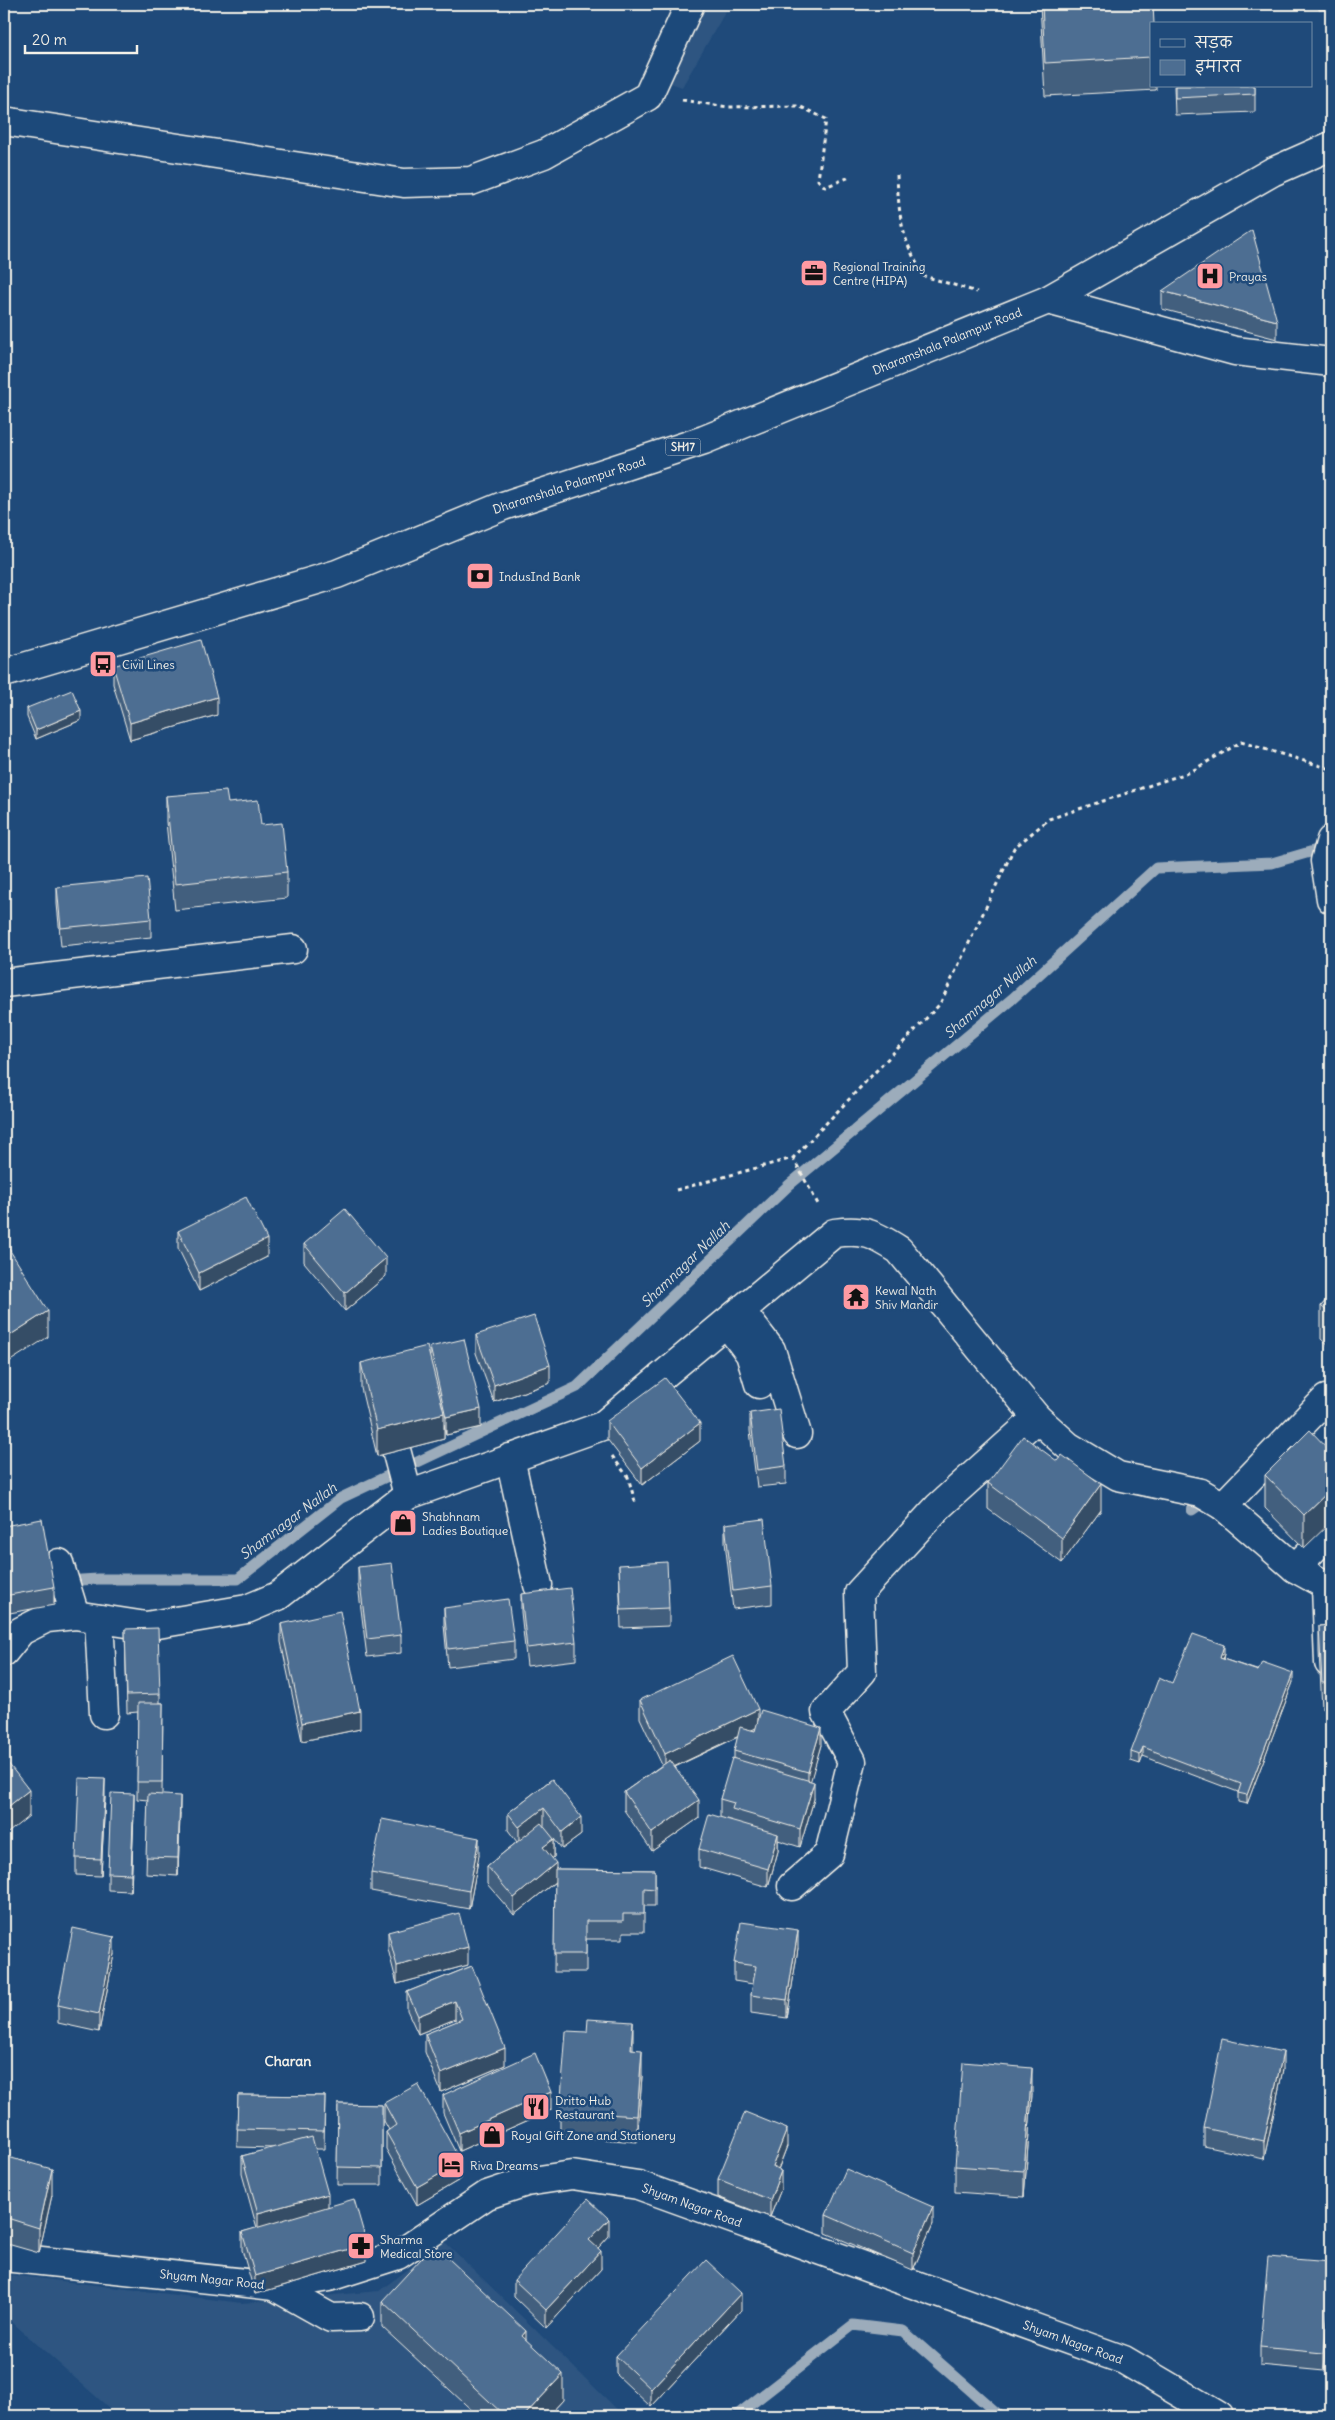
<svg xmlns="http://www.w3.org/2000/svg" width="1335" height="2420" viewBox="0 0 1335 2420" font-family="Delius,'Playpen Sans Deva',sans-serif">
<rect width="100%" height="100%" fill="#1f4a7a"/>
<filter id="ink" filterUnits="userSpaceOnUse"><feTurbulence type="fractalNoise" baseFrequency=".02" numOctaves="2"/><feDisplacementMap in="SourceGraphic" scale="10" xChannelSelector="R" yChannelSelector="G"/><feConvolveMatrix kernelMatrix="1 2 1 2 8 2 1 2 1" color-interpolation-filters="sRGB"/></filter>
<g filter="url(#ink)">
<g fill="#2d5581">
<polygon points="704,4 730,4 682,87 664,81"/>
<polygon points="445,2242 624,2416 118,2416 4,2315 4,2274 242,2303 379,2291"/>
</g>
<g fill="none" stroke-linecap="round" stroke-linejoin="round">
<g stroke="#9cacbb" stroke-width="11">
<polyline points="1192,1510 1208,1499"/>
<polyline points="65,1581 98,1579 238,1579 341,1498 577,1387 789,1185 1012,999 1156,868 1272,863 1327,847"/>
<polyline points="4,2412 8,2416"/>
<polyline points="736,2416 853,2325 903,2331 1000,2416"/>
</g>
<defs>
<g id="minor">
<polyline points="4,121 404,183 471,181 544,154 648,96 690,4"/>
<polyline points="1048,300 1235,351 1331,362"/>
<polyline points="1331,840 1325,861 1331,899"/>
<polyline points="4,983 293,949"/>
<polyline points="741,1311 771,1350 797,1434"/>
<polyline points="729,1326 750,1354 759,1384"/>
<polyline points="395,1446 408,1495"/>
<polyline points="510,1458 538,1585"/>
<polyline points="1223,1506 1326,1399"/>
<polyline points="59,1563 75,1615"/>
<polyline points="1295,1568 1331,1531"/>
<polyline points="1326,1587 1329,1663"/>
<polyline points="99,1619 104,1714"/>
<path d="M4,1652L21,1631L47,1618L75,1615L146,1626L247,1609L278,1596L408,1495L602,1426L834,1233C865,1229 874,1234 899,1250L1037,1418L1068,1446L1118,1476L1201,1493L1223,1506L1295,1568L1331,1588"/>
<polyline points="792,1886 829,1854 852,1761 826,1712 862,1672 859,1593 938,1507 1037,1418"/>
<polyline points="4,2257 274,2286 329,2277 398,2255 487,2195 526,2182 572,2175 638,2185 1124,2360 1219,2416"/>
<polyline points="274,2286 331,2318 360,2317"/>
</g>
<polyline id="major" points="4,673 337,574 503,506 704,440 1048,300 1272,172 1331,146"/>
</defs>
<use href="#minor" stroke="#f4f1e8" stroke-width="31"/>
<use href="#major" stroke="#f4f1e8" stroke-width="31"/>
<g stroke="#f4f1e8" stroke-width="3" stroke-dasharray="4 4" stroke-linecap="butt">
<polyline points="682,100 728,107 799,106 826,119 818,180 825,187 850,177"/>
<path d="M897,175C899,218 901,238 924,276L977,292"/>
<polyline points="793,1158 818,1204"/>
<polyline points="676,1190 793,1158 940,1004 1014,848 1049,819 1190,772 1241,742 1331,769"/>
<polyline points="612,1456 628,1477 636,1505"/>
</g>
<use href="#minor" stroke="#1f4a7a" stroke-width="28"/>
<use href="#major" stroke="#1f4a7a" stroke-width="28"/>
</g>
<g fill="#425f7e" stroke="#f4f1e8">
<polygon points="1040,4 1153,4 1151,24 1151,86 1156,86 1156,90 1045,96"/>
<polygon points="1319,4 1331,4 1331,9 1319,10"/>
<polygon points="1174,86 1255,86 1255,112 1175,115"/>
<polygon points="1162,291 1277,321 1277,339 1162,309"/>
<polygon points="113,666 217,715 130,740 113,684"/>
<polygon points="27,708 81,720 36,739 27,717"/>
<polygon points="166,796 228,803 261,825 287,872 287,898 175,910 166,822"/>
<polygon points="57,887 151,919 151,937 61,946 57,904"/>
<polygon points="178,1231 267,1257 199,1291 178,1248"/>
<polygon points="304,1244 386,1276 345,1311 304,1262"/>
<polygon points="1331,1295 1331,1348 1321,1339 1321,1306"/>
<polygon points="476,1335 550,1383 494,1402 476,1353"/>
<polygon points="430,1347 481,1427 446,1435 444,1424 444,1439 377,1456 361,1388 361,1363 430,1356"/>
<polygon points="750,1413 786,1466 786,1484 757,1487 750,1431"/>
<polygon points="607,1421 700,1441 642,1485 607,1439"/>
<polygon points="1310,1430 1304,1548 1265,1508 1265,1475"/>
<polygon points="988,1483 1101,1510 1062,1563 988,1509"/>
<polygon points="725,1524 772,1586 772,1604 733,1609 725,1542"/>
<polygon points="4,1526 54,1587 54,1605 4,1614"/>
<polygon points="619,1565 669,1608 669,1626 621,1628"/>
<polygon points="358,1567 401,1635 401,1653 367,1657 358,1585"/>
<polygon points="521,1594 576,1642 576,1660 527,1666 521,1612"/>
<polygon points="444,1608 514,1641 514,1659 448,1667 444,1625"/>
<polygon points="281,1624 360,1729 302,1741 281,1642"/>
<polygon points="1331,1625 1331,1709 1322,1709 1319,1652 1319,1626"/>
<polygon points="125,1629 160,1694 160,1703 163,1703 162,1795 180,1813 178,1876 146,1874 148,1800 137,1799 138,1712 127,1713"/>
<polygon points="1224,1654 1223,1659 1293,1682 1247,1804 1238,1802 1238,1792 1143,1756 1140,1764 1131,1761 1131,1752 1172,1683"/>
<polygon points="640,1700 758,1719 821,1745 810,1781 814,1799 800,1847 778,1840 778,1851 768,1887 699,1867 699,1849 720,1817 720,1799 734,1758 734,1751 738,1737 675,1767 699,1818 652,1851 624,1810 624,1792 662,1765 640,1718"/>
<polygon points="552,1779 581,1835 562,1849 554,1839 554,1857 552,1858 556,1869 655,1870 655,1906 644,1906 644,1932 623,1932 623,1939 586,1939 586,1972 554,1972 555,1882 514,1915 487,1884 487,1866 517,1842 508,1830 508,1813"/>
<polygon points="105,1797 101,1876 76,1875 76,1858"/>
<polygon points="134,1812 131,1891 108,1890 108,1873"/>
<polygon points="479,1855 469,1909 371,1891 371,1873"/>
<polygon points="388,1932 468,1965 397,1984 388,1949"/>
<polygon points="798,1948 787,2018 751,2013 751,1995 753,1984 734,1981 734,1963"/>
<polygon points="114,1954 99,2032 58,2023 58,2005"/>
<polygon points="472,1966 505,2065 441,2092 425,2052 425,2034 456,2022 455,2019 418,2034 407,2010 407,1992"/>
<polygon points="633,2049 642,2076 637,2142 560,2136 560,2111"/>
<polygon points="1283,2069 1264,2159 1204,2146 1204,2128"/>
<polygon points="1032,2094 1024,2197 955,2192 955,2166"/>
<polygon points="238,2095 325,2096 324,2149 315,2149 328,2207 367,2261 255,2294 242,2250 242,2232 257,2228 242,2174 242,2156 273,2148 237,2147"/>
<polygon points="443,2095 551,2110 459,2151 443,2113"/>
<polygon points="384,2103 461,2179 417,2205 386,2149 386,2132 389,2130 384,2121"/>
<polygon points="338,2104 382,2105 382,2185 337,2185"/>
<polygon points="787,2146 778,2170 781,2189 770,2217 718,2197 718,2179"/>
<polygon points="4,2156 52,2195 39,2253 4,2243"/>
<polygon points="826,2215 933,2224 913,2270 826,2233"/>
<polygon points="609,2236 598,2248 601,2269 546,2328 514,2297 514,2280"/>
<polygon points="1331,2262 1324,2371 1260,2365 1260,2347"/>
<polygon points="382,2301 526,2340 563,2400 548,2416 478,2416 382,2327"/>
<polygon points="741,2310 651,2407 616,2374 616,2356"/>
</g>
<g fill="#364d66" stroke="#f4f1e8">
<polygon points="217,697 217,715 130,740 130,723"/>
<polygon points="81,711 81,720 36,739 36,730"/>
<polygon points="267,1239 267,1257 199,1291 199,1273"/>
<polygon points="386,1258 386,1276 345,1311 345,1293"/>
<polygon points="48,1311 48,1337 4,1365 4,1339"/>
<polygon points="550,1365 550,1383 494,1402 494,1385"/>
<polygon points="481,1409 481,1427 446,1435 446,1417"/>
<polygon points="444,1413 444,1439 377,1456 377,1430"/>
<polygon points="700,1423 700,1441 642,1485 642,1468"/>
<polygon points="1101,1484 1101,1510 1062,1563 1062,1538"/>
<polygon points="1331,1489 1331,1522 1304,1548 1304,1515"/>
<polygon points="1224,1645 1224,1654 1220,1667 1220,1658"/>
<polygon points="1293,1673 1293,1682 1247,1804 1247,1795"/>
<polygon points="758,1709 758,1727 665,1771 665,1754"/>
<polygon points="360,1711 360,1729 302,1741 302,1723"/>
<polygon points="821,1728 821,1745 808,1790 808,1772"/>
<polygon points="1143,1747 1143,1756 1140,1764 1140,1755"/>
<polygon points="105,1779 105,1797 101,1876 101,1859"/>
<polygon points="814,1782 814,1799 800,1847 800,1829"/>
<polygon points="29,1790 29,1816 4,1836 4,1810"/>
<polygon points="134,1794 134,1812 131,1891 131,1874"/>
<polygon points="180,1796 180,1813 178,1876 178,1858"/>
<polygon points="699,1800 699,1818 652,1851 652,1833"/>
<polygon points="544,1808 544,1826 519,1844 519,1827"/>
<polygon points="581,1817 581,1835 562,1849 562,1832"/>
<polygon points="778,1834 778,1851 768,1887 768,1869"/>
<polygon points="479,1838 479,1855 469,1909 469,1891"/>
<polygon points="554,1839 554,1857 543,1865 543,1847"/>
<polygon points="556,1863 556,1881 514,1915 514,1898"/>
<polygon points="798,1930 798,1948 787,2018 787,2000"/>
<polygon points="114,1937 114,1954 99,2032 99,2014"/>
<polygon points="468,1947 468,1965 397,1984 397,1966"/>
<polygon points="455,2001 455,2019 418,2034 418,2016"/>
<polygon points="633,2022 633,2048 631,2075 631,2049"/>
<polygon points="505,2048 505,2065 441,2092 441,2074"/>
<polygon points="642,2050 642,2076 637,2142 637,2116"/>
<polygon points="1283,2052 1283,2069 1264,2159 1264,2141"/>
<polygon points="1032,2068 1032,2094 1024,2197 1024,2171"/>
<polygon points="551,2092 551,2110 459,2151 459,2133"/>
<polygon points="787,2129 787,2146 772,2185 772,2167"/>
<polygon points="461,2162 461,2179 417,2205 417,2187"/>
<polygon points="52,2169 52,2195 39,2253 39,2228"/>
<polygon points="781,2171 781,2189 770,2217 770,2200"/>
<polygon points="328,2194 328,2212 258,2231 258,2213"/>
<polygon points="933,2207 933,2224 913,2270 913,2253"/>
<polygon points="609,2219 609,2236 589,2258 589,2240"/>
<polygon points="367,2244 367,2261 255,2294 255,2276"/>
<polygon points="601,2251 601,2269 546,2328 546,2310"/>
<polygon points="1331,2280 1331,2298 1324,2371 1324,2353"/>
<polygon points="741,2293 741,2310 651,2407 651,2389"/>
<polygon points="526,2331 526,2357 522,2336"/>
<polygon points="563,2374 563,2400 548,2416 524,2416"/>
</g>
<g fill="#4d6e92" stroke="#f4f1e8">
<polygon points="1042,4 1153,4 1154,24 1151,24 1151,57 1045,63"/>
<polygon points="1175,86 1255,86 1255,94 1175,98"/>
<polygon points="1252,230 1277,321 1162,291"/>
<polygon points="201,640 217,697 130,723 113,666"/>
<polygon points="72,690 81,711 36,730 27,708"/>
<polygon points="226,791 228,803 258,800 261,825 282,823 287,872 175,884 166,796"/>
<polygon points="147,878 151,919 61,928 57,887"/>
<polygon points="246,1197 267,1239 199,1273 178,1231"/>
<polygon points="345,1209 386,1258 345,1293 304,1244"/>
<polygon points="4,1241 48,1311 4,1339"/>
<polygon points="1331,1295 1331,1315 1321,1306"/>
<polygon points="534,1316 550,1365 494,1385 476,1335"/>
<polygon points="464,1339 481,1409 446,1417 430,1347"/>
<polygon points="427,1346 444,1413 377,1430 361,1363"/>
<polygon points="665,1378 700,1423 642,1468 607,1421"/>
<polygon points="779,1409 786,1466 757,1470 750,1413"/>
<polygon points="1310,1430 1331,1452 1331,1489 1304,1515 1265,1475"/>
<polygon points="1023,1436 1057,1461 1062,1455 1101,1484 1062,1538 988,1483"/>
<polygon points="42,1519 54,1587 4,1596 4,1526"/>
<polygon points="764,1519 772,1586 733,1591 725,1524"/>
<polygon points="667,1562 669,1608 621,1610 619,1565"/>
<polygon points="392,1563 401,1635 367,1639 358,1567"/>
<polygon points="570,1588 576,1642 527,1648 521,1594"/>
<polygon points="508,1599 514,1641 448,1649 444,1608"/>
<polygon points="340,1611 360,1711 302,1723 281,1624"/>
<polygon points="1331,1625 1331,1683 1322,1683 1319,1626"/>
<polygon points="158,1628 160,1694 127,1695 125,1629"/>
<polygon points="1193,1634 1224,1645 1220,1658 1258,1671 1262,1662 1293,1673 1247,1795 1238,1793 1241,1784 1143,1747 1140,1755 1131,1752 1159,1677 1172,1683"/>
<polygon points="733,1656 758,1709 665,1754 640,1700"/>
<polygon points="138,1703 163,1703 162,1782 137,1782"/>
<polygon points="761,1710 821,1728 808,1772 734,1751 740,1727 755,1731"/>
<polygon points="4,1758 29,1790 4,1810"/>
<polygon points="732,1758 814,1782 800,1829 732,1809 734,1803 720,1799"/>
<polygon points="670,1760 699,1800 652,1833 624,1792"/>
<polygon points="79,1778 105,1779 101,1859 76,1858"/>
<polygon points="552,1779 581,1817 562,1832 544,1808 519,1827 508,1813"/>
<polygon points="111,1793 134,1794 131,1874 108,1873"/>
<polygon points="148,1794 180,1796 178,1858 146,1857"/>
<polygon points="709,1814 778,1834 768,1869 699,1849"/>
<polygon points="382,1819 479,1838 469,1891 371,1873"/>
<polygon points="541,1823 554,1839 543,1847 556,1863 514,1898 487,1866"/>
<polygon points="555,1869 655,1870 655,1889 644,1888 644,1914 623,1914 623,1921 586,1921 586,1954 554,1954"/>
<polygon points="459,1913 468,1947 397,1966 388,1932"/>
<polygon points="741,1922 798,1930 787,2000 751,1995 756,1966 734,1963"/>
<polygon points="73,1928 114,1937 99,2014 58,2005"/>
<polygon points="472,1966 505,2048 441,2074 425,2034 462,2019 455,2001 418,2016 407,1992"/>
<polygon points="588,2019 633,2022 631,2049 642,2050 637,2116 560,2111 566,2031 587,2032"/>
<polygon points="1222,2039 1283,2052 1264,2141 1204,2128"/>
<polygon points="535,2053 551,2092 459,2133 443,2095"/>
<polygon points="963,2062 1032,2068 1024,2171 955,2166"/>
<polygon points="418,2084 461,2162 417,2187 386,2132 396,2125 384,2103"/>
<polygon points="238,2095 325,2096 324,2131 237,2129"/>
<polygon points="338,2104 382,2105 382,2168 337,2167"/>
<polygon points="745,2112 787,2129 772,2167 781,2171 770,2200 718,2179"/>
<polygon points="312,2137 328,2194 258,2213 242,2156"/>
<polygon points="4,2156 52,2169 39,2228 4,2217"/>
<polygon points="846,2169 933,2207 913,2253 826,2215"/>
<polygon points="354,2199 367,2244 255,2276 242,2232"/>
<polygon points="588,2199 609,2219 589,2240 601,2251 546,2310 514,2280"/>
<polygon points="434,2245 526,2331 522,2336 563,2374 524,2416 505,2416 382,2301"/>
<polygon points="1268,2257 1331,2262 1331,2280 1324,2353 1260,2347"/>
<polygon points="706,2260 741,2293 651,2389 616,2356"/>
</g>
</g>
<defs>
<symbol id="office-square" viewBox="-11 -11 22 22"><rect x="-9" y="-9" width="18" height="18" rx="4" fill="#ff9aa2" stroke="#1f4a7a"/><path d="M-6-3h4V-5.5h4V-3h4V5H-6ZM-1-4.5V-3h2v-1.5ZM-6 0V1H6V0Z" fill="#111"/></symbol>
<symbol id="hospital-square" viewBox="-11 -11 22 22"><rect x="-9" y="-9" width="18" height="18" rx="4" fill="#ff9aa2" stroke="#1f4a7a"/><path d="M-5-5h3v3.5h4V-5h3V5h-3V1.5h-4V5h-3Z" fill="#111"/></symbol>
<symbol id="bank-square" viewBox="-11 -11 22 22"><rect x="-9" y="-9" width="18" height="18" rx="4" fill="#ff9aa2" stroke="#1f4a7a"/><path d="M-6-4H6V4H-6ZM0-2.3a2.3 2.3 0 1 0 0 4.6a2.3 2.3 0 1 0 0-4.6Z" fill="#111"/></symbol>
<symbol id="bus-square" viewBox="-11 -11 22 22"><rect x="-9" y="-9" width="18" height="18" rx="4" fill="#ff9aa2" stroke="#1f4a7a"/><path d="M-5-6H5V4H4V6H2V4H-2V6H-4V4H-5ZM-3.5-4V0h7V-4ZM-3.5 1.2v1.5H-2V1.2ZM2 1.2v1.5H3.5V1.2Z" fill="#111"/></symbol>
<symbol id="temple-square" viewBox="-11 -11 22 22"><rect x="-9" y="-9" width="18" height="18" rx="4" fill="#ff9aa2" stroke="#1f4a7a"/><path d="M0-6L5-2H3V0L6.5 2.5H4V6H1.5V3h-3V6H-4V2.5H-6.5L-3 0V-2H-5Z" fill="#111"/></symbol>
<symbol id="shop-square" viewBox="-11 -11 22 22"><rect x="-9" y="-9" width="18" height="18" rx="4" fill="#ff9aa2" stroke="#1f4a7a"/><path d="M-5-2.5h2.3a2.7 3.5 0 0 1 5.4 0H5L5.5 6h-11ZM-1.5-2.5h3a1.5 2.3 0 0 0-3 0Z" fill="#111"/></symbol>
<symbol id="restaurant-square" viewBox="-11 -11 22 22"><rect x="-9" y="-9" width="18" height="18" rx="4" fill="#ff9aa2" stroke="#1f4a7a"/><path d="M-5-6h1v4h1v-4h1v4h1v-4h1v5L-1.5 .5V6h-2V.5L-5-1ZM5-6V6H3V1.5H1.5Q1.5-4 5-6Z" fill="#111"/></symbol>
<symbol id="hotel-square" viewBox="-11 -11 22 22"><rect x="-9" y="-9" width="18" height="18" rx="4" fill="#ff9aa2" stroke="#1f4a7a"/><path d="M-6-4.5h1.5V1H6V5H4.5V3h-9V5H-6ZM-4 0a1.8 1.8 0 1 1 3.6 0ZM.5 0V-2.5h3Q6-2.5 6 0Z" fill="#111"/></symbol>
<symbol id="pharmacy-square" viewBox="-11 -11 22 22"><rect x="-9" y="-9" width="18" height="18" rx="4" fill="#ff9aa2" stroke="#1f4a7a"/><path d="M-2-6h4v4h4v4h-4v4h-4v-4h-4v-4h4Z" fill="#111"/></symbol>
</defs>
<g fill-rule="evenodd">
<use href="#office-square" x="798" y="257" width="32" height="32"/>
<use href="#hospital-square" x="1194" y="260" width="32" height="32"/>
<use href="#bank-square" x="464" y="560" width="32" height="32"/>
<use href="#bus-square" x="87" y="648" width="32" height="32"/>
<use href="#temple-square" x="840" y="1281" width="32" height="32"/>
<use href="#shop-square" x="387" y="1507" width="32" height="32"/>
<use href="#restaurant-square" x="520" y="2091" width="32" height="32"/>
<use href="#shop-square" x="476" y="2119" width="32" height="32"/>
<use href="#hotel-square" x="435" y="2149" width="32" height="32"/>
<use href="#pharmacy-square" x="345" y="2230" width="32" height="32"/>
</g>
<g text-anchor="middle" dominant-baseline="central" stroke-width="5" stroke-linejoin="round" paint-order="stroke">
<rect fill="#1f4a7a" stroke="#b4bfc7" stroke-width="1" x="665.5" y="438.5" width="35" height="17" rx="4"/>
<g font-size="11" font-weight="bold" fill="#f4f1e8">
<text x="683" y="447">SH17</text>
</g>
<g font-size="12" fill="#f4f1e8" stroke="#1f4a7a" text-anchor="start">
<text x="833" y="266">Regional Training<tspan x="833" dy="14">Centre (HIPA)</tspan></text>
<text x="1229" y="276">Prayas</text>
<text x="499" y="576">IndusInd Bank</text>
<text x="122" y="664">Civil Lines</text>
<text x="875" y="1290">Kewal Nath<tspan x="875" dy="14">Shiv Mandir</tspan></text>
<text x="422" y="1516">Shabhnam<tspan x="422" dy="14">Ladies Boutique</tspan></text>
<text x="555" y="2100">Dritto Hub<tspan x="555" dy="14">Restaurant</tspan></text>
<text x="511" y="2135">Royal Gift Zone and Stationery</text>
<text x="470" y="2165">Riva Dreams</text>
<text x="380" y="2239">Sharma<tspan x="380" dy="14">Medical Store</tspan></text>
</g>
<g font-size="12" fill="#f4f1e8" stroke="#1f4a7a">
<text transform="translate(947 341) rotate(-22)">Dharamshala Palampur Road</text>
<text transform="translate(569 485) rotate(-18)">Dharamshala Palampur Road</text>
<text transform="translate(692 2205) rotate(20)">Shyam Nagar Road</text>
<text transform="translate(212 2279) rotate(6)">Shyam Nagar Road</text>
<text transform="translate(1073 2342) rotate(20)">Shyam Nagar Road</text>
</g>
<g font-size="14" font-style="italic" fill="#dee0dd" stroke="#1f4a7a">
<text transform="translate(990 997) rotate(-41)">Shamnagar Nallah</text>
<text transform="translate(685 1264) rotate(-44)">Shamnagar Nallah</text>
<text transform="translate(288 1521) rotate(-37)">Shamnagar Nallah</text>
</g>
<g font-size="14" font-weight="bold" fill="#f4f1e8" stroke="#1f4a7a">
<text x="288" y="2061">Charan</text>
</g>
</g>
<rect width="1335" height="2420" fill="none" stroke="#1f4a7a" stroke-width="20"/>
<rect x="10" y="10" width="1315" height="2400" fill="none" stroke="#f4f1e8" stroke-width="2" filter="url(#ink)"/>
<rect x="1150" y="22" width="162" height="65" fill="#1f4a7a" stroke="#748da6"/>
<rect x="1160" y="39" width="25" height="8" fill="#1f4a7a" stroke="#748da6"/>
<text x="1195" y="48" font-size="15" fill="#f4f1e8">सड़क</text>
<rect x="1160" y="60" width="25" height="15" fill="#4d6e92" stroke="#748da6"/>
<text x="1195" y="72" font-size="15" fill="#f4f1e8">इमारत</text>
<path d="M25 45v8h112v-8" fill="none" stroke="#f4f1e8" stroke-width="2.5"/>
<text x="32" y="45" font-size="15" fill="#f4f1e8" stroke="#1f4a7a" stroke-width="4" paint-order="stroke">20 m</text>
</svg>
